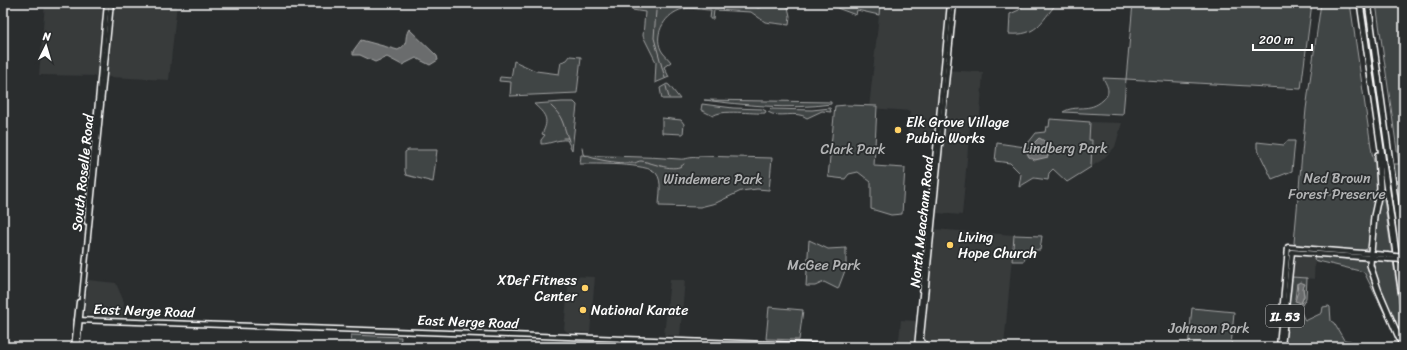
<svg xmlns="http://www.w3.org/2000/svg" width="1407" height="350" viewBox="0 0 1407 350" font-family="Sriracha,sans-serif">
<rect width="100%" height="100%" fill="#2a2d2e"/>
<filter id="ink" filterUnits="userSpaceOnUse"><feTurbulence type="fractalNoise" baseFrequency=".025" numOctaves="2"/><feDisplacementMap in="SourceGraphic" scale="8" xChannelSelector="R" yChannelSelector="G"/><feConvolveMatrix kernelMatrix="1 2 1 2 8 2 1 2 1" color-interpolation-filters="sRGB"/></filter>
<g filter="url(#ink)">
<g fill="#373a3b">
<polygon points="45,3 105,3 99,74 97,76 39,75"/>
<polygon points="112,3 177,3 169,80 109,77 106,74"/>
<polygon points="882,3 947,3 943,70 983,72 980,116 971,116 962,215 936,213 942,143 907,141 910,111 869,108 880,5"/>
<polygon points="1090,122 1122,123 1115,147 1102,160 1091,167 1092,140 1089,140"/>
<polygon points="934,229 1014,235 1004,347 927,345 924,341"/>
<polygon points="1296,253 1315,254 1314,279 1292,277"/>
<polygon points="569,276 595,277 590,333 567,332 564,329"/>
<polygon points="88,280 116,283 124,302 123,318 85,314"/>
<polygon points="670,280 685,280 680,336 664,335"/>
<polygon points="901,320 916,321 914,345 896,345 899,339"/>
<polygon points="563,340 618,342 618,347 562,347"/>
<polygon points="636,343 647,343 678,344 678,347 635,347"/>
</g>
<g fill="#414445" stroke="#a0a2a2" fill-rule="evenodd">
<path d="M630,3H748L758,8L773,3H787L790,16L789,25L765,22L751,12L714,10L713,19H710L711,10C702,10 691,7 683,9C666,13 653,33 661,50C663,54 668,58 671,62L664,67L669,77L655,83L656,62L643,36L645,12L632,10Z"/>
<polygon points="831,3 874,3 880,5 879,15 857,10 856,15 837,8"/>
<path d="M1026,3H1057C1040,23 1037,36 1009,34L1010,14L1019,10Z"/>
<path d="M1133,3H1312L1301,89L1126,79L1123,115L1063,112C1076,104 1089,113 1103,100C1111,93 1108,87 1103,78L1126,79Z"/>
<path d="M1321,3H1350L1372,153L1374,162L1377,163C1379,193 1370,218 1368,248L1363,251L1297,245L1294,243L1306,109Z"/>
<polygon points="1376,3 1404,3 1404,231 1394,164 1399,164"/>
<polygon points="570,56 581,57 577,93 510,96 511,82 499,81 500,77 511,78 514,61 536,71 559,74 561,62 567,60"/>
<polygon points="667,84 669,85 680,99 662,99 660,88"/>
<path d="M704,100L831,102V104C789,110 744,105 704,100Z"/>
<path d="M562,102H574L577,105L572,150L567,140C557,139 551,144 541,144V140L545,135L542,134C550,119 545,114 534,104Z"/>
<path d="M702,104L733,108L762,109L766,111L765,113C754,114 720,109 713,116L701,110Z"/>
<polygon points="847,105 877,106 874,166 905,168 902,214 891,215 871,209 871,182 858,172 849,174 845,179 828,177 835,106"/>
<path d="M830,108L831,112L822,111L807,118C797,110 778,119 768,112L771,109L812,110Z"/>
<polygon points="662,118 681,120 684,124 683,134 662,133"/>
<polygon points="1050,119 1090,122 1089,140 1092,140 1091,167 1067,182 1053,169 1049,173 1048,180 1034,178 1019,187 1021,174 1010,163 995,161 997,143 1025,147 1036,133 1045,132 1046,127 1049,127"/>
<polygon points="1287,141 1295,141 1292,171 1272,179 1257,148 1257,142 1284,145"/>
<polygon points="408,150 437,150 433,182 406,175 405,171 405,152"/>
<path d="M581,155C614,157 646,156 679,159C686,160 691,156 698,158V156L772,158L769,190L757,189L741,191L716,203L700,207L659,206C659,196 663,181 656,173C648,163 594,164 580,164Z"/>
<polygon points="1381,180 1392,254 1374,252 1374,249"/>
<polygon points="1014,235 1042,236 1040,250 1027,250 1024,261 1012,261"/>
<polygon points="809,240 828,249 846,248 846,268 838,289 824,282 815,286 806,286"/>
<polygon points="1315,256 1367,261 1374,286 1401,347 1364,272 1314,260"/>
<polygon points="1374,260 1393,261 1404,334 1404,347 1373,272 1372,262"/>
<path d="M1292,277L1307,278L1306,298L1301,307L1289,306ZM1297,283L1303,287L1304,296L1301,304L1295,299Z"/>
<polygon points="1329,306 1330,307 1331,321 1334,323 1344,340 1351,341 1352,347 1283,347 1287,313 1301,312 1305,321 1322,313 1323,307"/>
<polygon points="769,307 803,310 799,340 766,339"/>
<polygon points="1192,308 1234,312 1231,347 1188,347"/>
<polygon points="351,335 401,337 400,347 350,347"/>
</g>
<g fill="#6a6c6d" stroke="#a6a7a7">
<path d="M409,29L437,56L438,60L430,65L416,58L402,65L387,57L375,62L360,55H353V51L361,40L398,50C410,43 403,39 409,29Z"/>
<path d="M1039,138C1049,142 1048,148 1048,157L1035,160L1029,157L1026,151Z"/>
<polygon points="1300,282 1305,284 1303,288 1304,296 1301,303 1295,301 1298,291 1297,284"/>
</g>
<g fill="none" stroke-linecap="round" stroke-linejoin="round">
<g stroke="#a6a7a7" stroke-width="1">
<polyline points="657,9 659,3"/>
<polyline points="656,11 654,38 665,78"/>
<polyline points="666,86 669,98"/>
<path d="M551,106C564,117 563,126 569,141"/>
<polyline points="563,138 568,138"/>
<path d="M582,147L583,154C592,160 623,164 635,163C637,162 639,161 641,161C652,162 675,174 684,164"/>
<polyline points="1324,193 1329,195 1340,194 1350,197 1373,199"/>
<polyline points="1403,200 1404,200"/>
</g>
<defs>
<g id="major">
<polyline points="87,222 107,3"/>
<polyline points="77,320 858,347"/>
<polyline points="921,340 927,347"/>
<polyline points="74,347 79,302"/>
<polyline points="77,347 111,3"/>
<polyline points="917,347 950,3"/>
<polyline points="920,347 954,3"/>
<polyline points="1279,347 1288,247 1387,255"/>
<polyline points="1282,347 1292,252 1388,259"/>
</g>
<g id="highway">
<polyline points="1360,3 1404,309"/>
<polyline points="1368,3 1404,264"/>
<polyline points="1378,155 1380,188 1374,216 1370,265 1378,289 1403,347"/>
</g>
</defs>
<use href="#major" stroke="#fff" stroke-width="7"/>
<use href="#highway" stroke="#fff" stroke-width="8"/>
<use href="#major" stroke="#2a2d2e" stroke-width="4"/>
<use href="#highway" stroke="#2a2d2e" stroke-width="5"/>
<defs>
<g id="major-bridge">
<polyline points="1387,255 1404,257"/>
<polyline points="1388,259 1404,260"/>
</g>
</defs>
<use href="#major-bridge" stroke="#fff" stroke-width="7" stroke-linecap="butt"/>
<use href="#major-bridge" stroke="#2a2d2e" stroke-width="4"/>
</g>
</g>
<g fill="#ffd166" stroke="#2a2d2e" stroke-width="1.5">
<circle cx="898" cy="130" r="4"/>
<circle cx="950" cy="245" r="4"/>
<circle cx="585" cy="288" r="4"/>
<circle cx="583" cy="310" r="4"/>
</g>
<g text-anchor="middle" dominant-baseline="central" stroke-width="3.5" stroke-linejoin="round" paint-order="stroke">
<rect fill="#2a2d2e" stroke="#bfc0c0" stroke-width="1" x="1266" y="305" width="38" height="22" rx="3"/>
<g font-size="13" font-weight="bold" fill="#fff">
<text x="1285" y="316">IL 53</text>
</g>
<g font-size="14" fill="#fff" stroke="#2a2d2e" text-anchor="start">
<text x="906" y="122">Elk Grove Village<tspan x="906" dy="16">Public Works</tspan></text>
<text x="958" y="237">Living<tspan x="958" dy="16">Hope Church</tspan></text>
<text x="577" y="280" text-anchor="end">XDef Fitness<tspan x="577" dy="16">Center</tspan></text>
<text x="591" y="310">National Karate</text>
</g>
<g font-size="14" fill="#b3b4b5" stroke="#2a2d2e">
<text x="1065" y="148">Lindberg Park</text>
<text x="853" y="149">Clark Park</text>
<text x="1337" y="178">Ned Brown<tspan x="1337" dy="16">Forest Preserve</tspan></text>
<text x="713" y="179">Windemere Park</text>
<text x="824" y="265">McGee Park</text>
<text x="1209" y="328">Johnson Park</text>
</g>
<g font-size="14" fill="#fff" stroke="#2a2d2e">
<text transform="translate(83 173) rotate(-84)">South Roselle Road</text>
<text transform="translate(922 222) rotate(-84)">North Meacham Road</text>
<text transform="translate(144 311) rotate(2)">East Nerge Road</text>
<text transform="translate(468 322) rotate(2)">East Nerge Road</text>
</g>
</g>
<rect width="1407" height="350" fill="none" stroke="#2a2d2e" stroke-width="16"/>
<rect x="8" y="8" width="1391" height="334" fill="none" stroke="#fff" stroke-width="1.5" filter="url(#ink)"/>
<g transform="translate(46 46) rotate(5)" stroke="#2a2d2e" stroke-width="3" paint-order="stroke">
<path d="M0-3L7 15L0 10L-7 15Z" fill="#ffffff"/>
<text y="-6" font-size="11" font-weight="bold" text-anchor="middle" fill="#ffffff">N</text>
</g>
<path d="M1253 44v6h59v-6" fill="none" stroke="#ffffff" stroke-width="2"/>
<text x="1259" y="44" font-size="12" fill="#ffffff" stroke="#2a2d2e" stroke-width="3" paint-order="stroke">200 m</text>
</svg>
